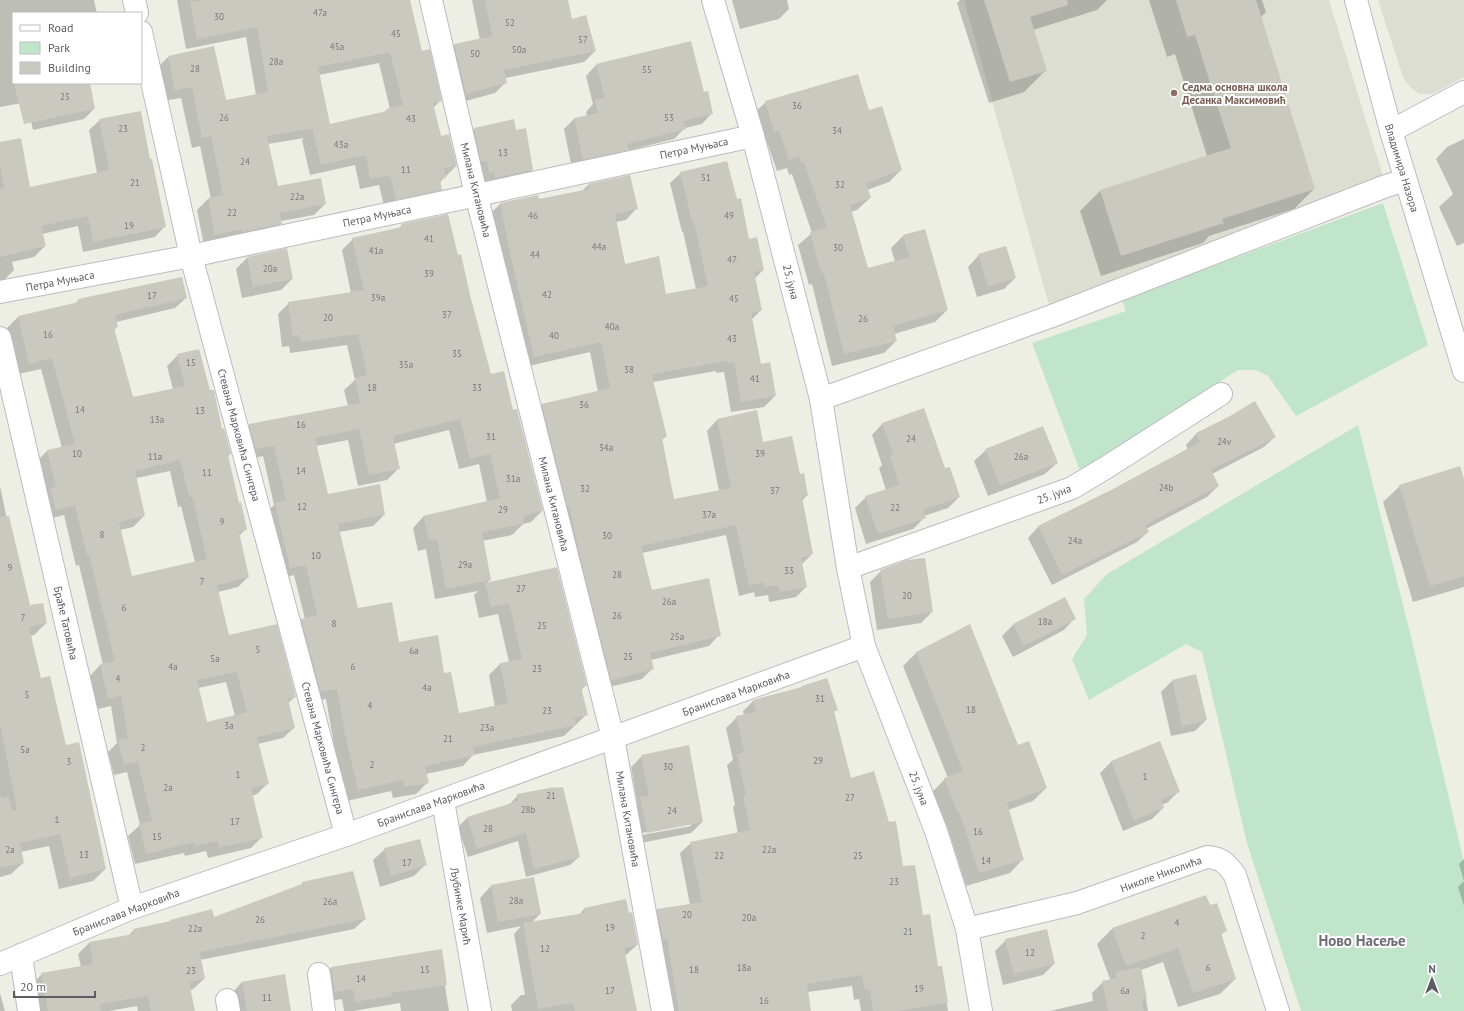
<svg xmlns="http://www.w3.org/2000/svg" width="1464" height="1011" viewBox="0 0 1464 1011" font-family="'PT Sans',sans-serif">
<rect width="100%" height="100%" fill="#edeee4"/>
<g fill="#ddded2">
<polygon points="964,0 1329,0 1386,186 1052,316"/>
<polygon points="1378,0 1464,0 1464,77 1432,94 1419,94 1410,87 1403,77"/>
</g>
<g fill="#c1e5cb">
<polygon points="1383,203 1428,345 1296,416 1268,376 1255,370 1238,370 1080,471 1032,343 1126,311 1122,300"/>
<polygon points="1358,425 1411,637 1464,862 1464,1011 1301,1011 1247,843 1202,652 1186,644 1089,700 1072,659 1087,635 1084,599 1107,574"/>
</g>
<g fill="#0003" fill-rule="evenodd">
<polygon points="0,0 94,0 97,13 13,13 13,83 89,83 94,109 84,119 33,130 27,102 0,107"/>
<path d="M177,0H404L421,52L440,101L433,108L441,137L456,166L440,182L441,189L430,200L385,210L379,185L360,189L355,165L310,175L302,140L304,138L268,144L277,187L325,204L314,215L281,221V223L270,234L204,245L197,210L208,199H211L200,146L192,148L181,98L164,101L157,68L168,57L225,102L256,95L246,37L186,49ZM379,63L390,109L387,110L383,113L329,125L319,75Z"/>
<polygon points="472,0 567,0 572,21 595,51 584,62 505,78 506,82 495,93 455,104 444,56 455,45 480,40"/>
<polygon points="732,0 787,0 789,9 779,19 740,29"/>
<polygon points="960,0 1107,0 1097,10 1033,30 1046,70 1024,92 989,103 957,3"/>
<polygon points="1149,0 1262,0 1266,12 1260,18 1314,189 1294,209 1209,236 1203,243 1101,276 1080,211 1100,191 1207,156 1175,54 1167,57"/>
<polygon points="691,42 703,93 712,113 702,124 685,128 674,139 626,151 617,160 572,169 564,129 574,119 587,116 586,112 593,104 586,76 596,65"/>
<polygon points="766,102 869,111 901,170 889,182 867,190 870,198 857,210 851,212 867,269 895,262 891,248 903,236 947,310 935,322 894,334 896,341 884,353 832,366 812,284 809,285 798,245 812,233 792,174 789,175 787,168 777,171 767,142 762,143 753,114"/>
<polygon points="100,120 149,160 165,226 155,237 83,252 78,226 42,234 45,246 34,257 12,262 14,270 3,281 0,282 0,143 30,188 97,173 89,130"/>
<polygon points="513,120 515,131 532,170 521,181 484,189 463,140 474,129"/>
<polygon points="1464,139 1464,243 1457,246 1439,207 1453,194 1436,159 1447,147"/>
<polygon points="681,173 736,200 749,240 763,270 754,279 761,310 752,319 760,365 775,396 764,407 731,412 724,372 716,373 716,371 653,382 665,437 661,441 673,500 719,491 707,431 717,420 762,443 799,475 807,495 802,501 812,554 801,565 806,587 796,597 769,602 768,595 755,597 754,592 739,596 726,535 642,553 651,591 719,635 709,646 651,660 653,668 642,679 601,689 532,415 542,404 598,392 590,352 524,367 490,214 500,204 538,201 582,191 588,185 636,209 626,220 616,222 625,265 665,295 696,289 683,232 682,232 670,183"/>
<path d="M402,225L458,256L490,375L512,411L542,511L531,522L523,524L512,535L482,541L490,580L486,584L556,568L586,685L581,690L586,715L564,736L473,755L463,766L426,774L427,783L416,794L393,798L391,791L347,801L335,750L326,699L310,703L290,631L302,620L305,619L294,575L279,579L264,515L274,505L263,456L245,460L238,436L249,425L348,406L344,390L355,380L347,345L290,353L289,346L282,347L278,314L289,303L351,293L342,250L353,239L398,229ZM449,430L459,469L479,464L487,502L424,516L413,528L418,551L426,549L435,599L478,591L474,595L479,618L498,614L509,662L500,664L489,675L495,707L458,714L444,674L398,643L357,609L339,532L373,526L384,515L327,495L316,446L348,440L358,486L387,480L399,468L393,444Z"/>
<polygon points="979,255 1015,278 1004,289 977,297 968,267"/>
<polygon points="247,258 292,279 281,290 242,298 236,269"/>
<path d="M186,298L175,308L116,322L117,327L113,331L133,398L173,389L167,366L178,355L209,392L230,454L227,457L238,504L246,529L239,536L248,577L238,587L218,592L228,636L295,697L288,703L294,728L283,738L258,744L267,784L257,794L252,796L262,837L251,848L208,858L206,851L185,856L184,853L135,864L128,836L140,825L127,772L114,775L108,752L117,743L111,706L98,709L90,676L100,665H103L79,565L76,566L64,515L45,520L36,462L47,451L62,448L41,369L18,374L7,328L18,317L74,304L79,300ZM170,471L178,507L181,506L195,562L131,577L120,530L133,527L144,516L136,478ZM226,682L235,716L207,723L198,688Z"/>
<polygon points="1231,417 1275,437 1264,447 1212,474 1218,486 1207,497 1146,529 1148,532 1137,542 1052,585 1028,538 1038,527 1111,491 1188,450 1186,445 1196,434"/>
<polygon points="883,423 959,497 948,508 924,516 924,518 913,529 866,544 855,508 866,497 886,490 879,468 882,465 872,435"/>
<polygon points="986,450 1057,463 1045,474 988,496 974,461"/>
<polygon points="1464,482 1464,587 1413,602 1383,502 1400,486"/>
<polygon points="0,486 11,539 29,606 46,623 34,635 30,636 40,680 66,746 105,869 93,881 59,889 49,846 20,852 23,863 11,874 0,877 0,814 4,814 0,795"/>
<polygon points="881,571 932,612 921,623 877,630 870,582"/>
<polygon points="1065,598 1075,618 1064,630 1013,657 1002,636 1013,625"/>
<polygon points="969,626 1017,746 1046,788 1033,801 1008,810 1023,859 1010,873 966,886 947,826 945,826 931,793 945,779 948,778 903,666 916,653"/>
<polygon points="1195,675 1206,720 1195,731 1171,736 1161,692 1172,681"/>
<polygon points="802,687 837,709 833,713 850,779 903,868 922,916 937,968 941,967 948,1011 861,1011 859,999 854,1000 852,986 808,992 810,1011 670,1011 647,920 657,910 690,905 680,853 691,843 738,834 733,807 735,805 727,765 733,760 726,728 737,717 744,716 743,711 753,701 800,689"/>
<polygon points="1160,743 1179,791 1168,802 1162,805 1163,808 1152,819 1123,831 1100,773 1111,762"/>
<path d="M642,756L702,822L691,833L636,844L629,810L637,802L631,767ZM691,824V826L642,835V833Z"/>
<polygon points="518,795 579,857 570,865 526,877 518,841 468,857 458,827 467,818 509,805"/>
<polygon points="385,849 425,865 414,876 380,887 373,860"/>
<polygon points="1464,859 1464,881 1459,864"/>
<polygon points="1464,881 1464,906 1458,887"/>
<polygon points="303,883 365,919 354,929 200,960 204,979 193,989 190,990 194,1011 138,1011 137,1006 109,1011 36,1011 31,985 42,974 81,967 78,954 89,943 128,936 134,930 169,922 171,921 214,918 300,886"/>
<polygon points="491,886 540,914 531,923 579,915 584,909 625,901 637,945 627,954 625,955 627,1011 512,1011 511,1005 521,995 525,995 514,934 521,926 487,933 480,898"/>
<polygon points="1205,897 1209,907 1226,930 1220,936 1235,979 1220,994 1178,1007 1163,962 1141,970 1148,1011 1050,1011 1093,1001 1092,993 1103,982 1108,981 1110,979 1097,944 1112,929"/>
<polygon points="1006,940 1054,964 1043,975 1003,985 995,951"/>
<polygon points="331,968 446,984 445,986 449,1011 401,1011 400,1003 353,1011 344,1011 342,999 325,1002 321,978"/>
<polygon points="284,976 290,1011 234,1011 231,994 242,982"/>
<polygon points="0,993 5,1011 0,1011"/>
</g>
<g fill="#c9c9c0" fill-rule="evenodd">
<path d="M203,0H410L422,51L430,49L442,101L433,103L441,136L449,134L457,166L444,168L446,178L440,179L442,190L396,200L390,175L370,179L366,155L321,165L312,128H314L267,136L278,186L321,178L326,204L280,213L282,224L242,232L241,229L215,235L208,198L223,195L211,136L202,138L192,87L175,91L168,56L214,46L226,100L268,92L257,27L197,39L190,2ZM390,52L403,105L386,109L387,111L330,124L318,67Z"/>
<polygon points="485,0 568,0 572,19 586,15 596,51 504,70 507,83 466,94 454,44 492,36"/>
<polygon points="984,0 1067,0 1068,5 1030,17 1047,71 1010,82"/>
<polygon points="1176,0 1256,0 1315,189 1222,219 1224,223 1121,256 1100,190 1231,148 1195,35 1187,37"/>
<polygon points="691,41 704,92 708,91 713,114 684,121 686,129 627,144 629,150 583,160 574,118 598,113 595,100 605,98 596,64"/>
<polygon points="858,74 869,110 882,106 902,170 866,183 871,198 850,205 868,268 909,257 903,235 925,229 948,310 893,326 897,341 844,354 824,273 821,273 810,232 827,228 804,162 801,163 799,156 789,160 779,130 774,132 765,101"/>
<polygon points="14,83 90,83 95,109 24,124"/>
<polygon points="141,111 150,159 152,159 166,227 93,242 88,216 41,226 46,246 0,257 0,189 4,188 0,164 0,142 21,138 30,187 109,170 99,119"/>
<polygon points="514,119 516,130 526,128 533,170 495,178 494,172 489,173 487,161 481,162 474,128"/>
<polygon points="727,161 737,199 741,198 749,239 757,237 764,270 754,272 762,310 751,313 761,364 770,362 776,396 741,402 734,362 726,363 726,361 653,374 652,376 667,437 662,438 674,499 731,488 717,419 757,410 763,442 792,436 800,474 804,473 808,496 802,497 813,554 801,558 807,587 780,592 778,585 765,587 764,582 749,586 736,525 641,546 652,590 709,578 721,636 650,653 654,669 611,680 579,552 569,506 567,506 542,404 610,388 601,342 534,357 508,244 500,203 538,195 539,199 589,189 588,184 630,175 638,209 615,214 625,264 659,256 666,294 708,286 694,222 692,222 680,172"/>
<polygon points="448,214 458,255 461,254 470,295 491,374 504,371 513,410 517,409 543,511 523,516 524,524 482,532 491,580 446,589 437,539 429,540 423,516 500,498 490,454 470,459 460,419 393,436 400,469 369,475 359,429 315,438 328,494 380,484 385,515 338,524 358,608 392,602 399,642 438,635 444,673 451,672 459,713 465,712 508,703 500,663 522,659 509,603 491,607 485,583 557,567 587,686 581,687 588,715 574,718 576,725 473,747 475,755 425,766 429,783 404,787 403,780 358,790 346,739 337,689 321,692 301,619 317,615 306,565 290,568 275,503 286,500 274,446 256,449 249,424 360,403 355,378 367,375 358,334 301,342 300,335 293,336 288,302 364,290 352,238 402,227 401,224"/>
<polygon points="1006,246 1016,278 988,287 978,254"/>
<polygon points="287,248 293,279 253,287 247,257"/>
<path d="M182,277L187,298L115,315L118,327L114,328L133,397L185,386L177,354L199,349L210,390H214L222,429L224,428L231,454L228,455L239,503L241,502L247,530L239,532L249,577L217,585L229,635L277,624L296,697L288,699L295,728L257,737L269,784L251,788L263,838L219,848L217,841L195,846L194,842L146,854L139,824L152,821L138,762L124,765L118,740L128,738L121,695L108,699L100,664L115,661L89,555H87L75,505L56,510L50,488L56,487L47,450L75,444L52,358L29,364L18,316L79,302L78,299ZM180,460L189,497L192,496L207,559L132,576L119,522L145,516L135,471ZM237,672L247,712L207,722L197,680Z"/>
<polygon points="1255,401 1276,437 1211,470 1219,486 1145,525 1149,532 1062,575 1038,526 1111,490 1200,442 1196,433 1230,416"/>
<polygon points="924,408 945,468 950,467 960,497 923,510 926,518 878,534 865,496 899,485 890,456 893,454 882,423"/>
<polygon points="1043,426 1058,463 1000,485 985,449"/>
<polygon points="1460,466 1464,479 1464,576 1430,586 1399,485"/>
<polygon points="9,516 30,605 43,603 47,623 29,627 41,678 50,676 66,745 79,742 106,869 70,878 60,834 20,843 24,863 0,868 0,798 9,797 12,811 17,810 0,724 0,517"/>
<polygon points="925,558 933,612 888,619 880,570 907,560"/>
<polygon points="1065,597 1076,619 1024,646 1013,624"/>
<polygon points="970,624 1018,745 1029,741 1047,788 1007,803 1024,860 979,873 960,813 958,814 944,778 963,771 916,652"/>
<polygon points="1196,674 1207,720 1182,726 1172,680"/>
<polygon points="827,678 838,710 834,711 851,778 874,771 889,822 896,821 903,866 915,865 923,915 930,914 938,966 942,966 948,1003 896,1011 873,1011 870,989 865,990 862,975 807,984 811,1011 679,1011 667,939 663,940 657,909 702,902 690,842 750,830 743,796 746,795 737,754 744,752 736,716 756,712 753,700 802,687 802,686"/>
<polygon points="1160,741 1180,792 1161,799 1164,808 1134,820 1111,761"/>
<polygon points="689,745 703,822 647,833 640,797 649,796 641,755"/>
<polygon points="555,787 555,788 563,787 580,857 534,869 526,833 477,849 467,817 518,801 517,794"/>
<polygon points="420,839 427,865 391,876 384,848"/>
<polygon points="353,871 366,919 200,952 205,979 189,982 195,1011 151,1011 148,996 100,1004 101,1011 48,1011 41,973 93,964 89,942 134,934 133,929 171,921 170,920 212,909 214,917 302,884 302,882"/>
<polygon points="534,877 541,914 498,922 491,885"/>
<polygon points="1206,895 1210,905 1217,903 1227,931 1221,933 1236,979 1193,993 1178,948 1126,966 1112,928"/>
<polygon points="626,899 629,913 632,912 638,945 624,948 637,1011 575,1011 573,1003 538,1009 523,923 585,913 584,908"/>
<polygon points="1047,929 1055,964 1014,974 1005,939"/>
<polygon points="442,949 447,985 391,993 392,996 355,1002 353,989 335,992 331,967"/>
<polygon points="1141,967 1147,999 1142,999 1144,1011 1108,1011 1102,981 1117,978 1115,972"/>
<polygon points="285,974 291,1011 247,1011 242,982"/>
</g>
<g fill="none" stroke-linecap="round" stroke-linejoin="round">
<defs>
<g id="street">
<polyline points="134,0 137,13"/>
<polyline points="431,0 476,194 613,738 663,1011"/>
<polyline points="1356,0 1391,131 1464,371"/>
<polyline points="141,32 191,256 346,835"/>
<polyline points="1391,131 1464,92"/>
<polyline points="0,292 191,256 753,136"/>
<polyline points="0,338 132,908"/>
<polyline points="821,399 1052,316 1386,186 1405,180"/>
<polyline points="848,568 1072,488 1107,467 1221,394"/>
<polyline points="443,801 480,1011"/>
<path d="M967,929L1077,903L1207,857C1222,858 1226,863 1235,875L1278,1011"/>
<polyline points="21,955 29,1011"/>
<polyline points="0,964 132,908 346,835 864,646"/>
<polyline points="319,974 324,1011"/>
<polyline points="227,1000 229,1011"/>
</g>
<polyline id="secondary" points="713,0 753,136 821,399 848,568 864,646 936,831 967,929 981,1011"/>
</defs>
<use href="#street" stroke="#bbbbc2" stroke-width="24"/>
<use href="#secondary" stroke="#bcbdc4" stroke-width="24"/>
<use href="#street" stroke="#fff" stroke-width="22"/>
<use href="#secondary" stroke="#fff" stroke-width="22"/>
</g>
<circle fill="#8d6e63" stroke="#fff" stroke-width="1.5" cx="1174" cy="93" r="4"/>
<g text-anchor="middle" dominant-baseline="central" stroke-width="4" stroke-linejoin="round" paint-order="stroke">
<g font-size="9" fill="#77787b">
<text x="320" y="12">47a</text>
<text x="219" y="16">30</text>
<text x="510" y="22">52</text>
<text x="396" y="33">45</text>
<text x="583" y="39">57</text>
<text x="337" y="46">45a</text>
<text x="519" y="49">50a</text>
<text x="475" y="53">50</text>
<text x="276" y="61">28a</text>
<text x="195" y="68">28</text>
<text x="647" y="69">55</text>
<text x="65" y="96">25</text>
<text x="797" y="105">36</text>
<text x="224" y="117">26</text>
<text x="669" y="117">53</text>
<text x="411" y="118">43</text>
<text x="123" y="128">23</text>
<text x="837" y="130">34</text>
<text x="341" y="144">43a</text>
<text x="503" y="152">13</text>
<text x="245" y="161">24</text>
<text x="406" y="169">11</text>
<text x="706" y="177">51</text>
<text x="135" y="182">21</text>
<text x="840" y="184">32</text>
<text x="297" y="196">22a</text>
<text x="232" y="212">22</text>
<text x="533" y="215">46</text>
<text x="729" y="215">49</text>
<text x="129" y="225">19</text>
<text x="429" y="238">41</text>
<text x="599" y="246">44a</text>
<text x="838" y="247">30</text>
<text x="376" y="250">41a</text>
<text x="535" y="254">44</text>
<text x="732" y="259">47</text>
<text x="270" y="268">20a</text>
<text x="429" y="273">39</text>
<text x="547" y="294">42</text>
<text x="152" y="295">17</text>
<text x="378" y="297">39a</text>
<text x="734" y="298">45</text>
<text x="447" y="314">37</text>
<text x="328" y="317">20</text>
<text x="863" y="318">26</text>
<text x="612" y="326">40a</text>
<text x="48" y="334">16</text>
<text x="554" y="335">40</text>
<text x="732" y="338">43</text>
<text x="457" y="353">35</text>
<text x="191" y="362">15</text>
<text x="406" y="364">35a</text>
<text x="629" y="369">38</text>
<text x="755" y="378">41</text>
<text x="372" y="387">18</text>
<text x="477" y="387">33</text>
<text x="584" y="404">36</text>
<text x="80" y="409">14</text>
<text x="200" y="410">13</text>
<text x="157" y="419">13a</text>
<text x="301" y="424">16</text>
<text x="491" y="436">31</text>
<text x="911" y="438">24</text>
<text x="1224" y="441">24v</text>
<text x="606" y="447">34a</text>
<text x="77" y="453">10</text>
<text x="760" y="453">39</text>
<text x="155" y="456">11a</text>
<text x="1021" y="456">26a</text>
<text x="301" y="470">14</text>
<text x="207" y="472">11</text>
<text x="513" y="478">31a</text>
<text x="1166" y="487">24b</text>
<text x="585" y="488">32</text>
<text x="775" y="490">37</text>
<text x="302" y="506">12</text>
<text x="895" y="507">22</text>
<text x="503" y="509">29</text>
<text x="709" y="514">37a</text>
<text x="222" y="521">9</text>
<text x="102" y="534">8</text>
<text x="607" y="535">30</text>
<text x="1075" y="540">24a</text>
<text x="316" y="555">10</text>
<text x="465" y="564">29a</text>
<text x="10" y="567">9</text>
<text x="789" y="570">33</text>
<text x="617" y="574">28</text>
<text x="202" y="581">7</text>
<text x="521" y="588">27</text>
<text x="907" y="595">20</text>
<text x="669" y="601">26a</text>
<text x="124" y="607">6</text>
<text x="617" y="615">26</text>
<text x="23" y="617">7</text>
<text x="1045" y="621">18a</text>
<text x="334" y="623">8</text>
<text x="542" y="625">25</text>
<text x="677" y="636">25a</text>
<text x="258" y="649">5</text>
<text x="414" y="650">6a</text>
<text x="628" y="656">25</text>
<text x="215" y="658">5a</text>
<text x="173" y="666">4a</text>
<text x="353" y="666">6</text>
<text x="537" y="668">23</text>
<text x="118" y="678">4</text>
<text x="427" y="687">4a</text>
<text x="27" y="694">5</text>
<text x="820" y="698">31</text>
<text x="370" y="705">4</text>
<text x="971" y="709">18</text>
<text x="547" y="710">23</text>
<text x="229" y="725">3a</text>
<text x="487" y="727">23a</text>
<text x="448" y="738">21</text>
<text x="143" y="747">2</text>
<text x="25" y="749">5a</text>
<text x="818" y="760">29</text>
<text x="69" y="761">3</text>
<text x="372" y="764">2</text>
<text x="668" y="766">30</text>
<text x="238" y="774">1</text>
<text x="1145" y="776">1</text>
<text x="168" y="787">2a</text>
<text x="551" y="795">21</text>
<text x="850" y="797">27</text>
<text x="528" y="809">28b</text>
<text x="672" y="810">24</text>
<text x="57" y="819">1</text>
<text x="235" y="821">17</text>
<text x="488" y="828">28</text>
<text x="978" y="831">16</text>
<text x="157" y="836">15</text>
<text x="10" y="849">2a</text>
<text x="769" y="849">22a</text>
<text x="84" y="854">13</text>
<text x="719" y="855">22</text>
<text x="858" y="855">25</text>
<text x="986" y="860">14</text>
<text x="407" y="862">17</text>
<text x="894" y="881">23</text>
<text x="516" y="900">28a</text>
<text x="330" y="901">26a</text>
<text x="687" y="914">20</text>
<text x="749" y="917">20a</text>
<text x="260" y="919">26</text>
<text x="1177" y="922">4</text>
<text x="610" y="927">19</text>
<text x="195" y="928">22a</text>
<text x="908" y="931">21</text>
<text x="1143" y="935">2</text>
<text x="545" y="948">12</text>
<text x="1030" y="952">12</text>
<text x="744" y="967">18a</text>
<text x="1208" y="967">6</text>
<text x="425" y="969">15</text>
<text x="694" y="969">18</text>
<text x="191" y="970">23</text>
<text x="361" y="978">14</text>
<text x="919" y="988">19</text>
<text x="610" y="990">17</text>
<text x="1125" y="990">6a</text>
<text x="267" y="997">11</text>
<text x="764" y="1000">16</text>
</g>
<g font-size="11" font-weight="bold" fill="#785e54" stroke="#fff" text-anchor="start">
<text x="1182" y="87">Седма основна школа<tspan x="1182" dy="13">Десанка Максимовић</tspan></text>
</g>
<g font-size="11" fill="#5c5d64" stroke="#fff">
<text transform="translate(694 148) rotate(-12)">Петра Муњаса</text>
<text transform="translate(1402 168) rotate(73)">Владимира Назора</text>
<text transform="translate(476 190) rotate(76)">Милана Китановића</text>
<text transform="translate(377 216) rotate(-12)">Петра Муњаса</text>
<text transform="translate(60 281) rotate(-11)">Петра Муњаса</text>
<text transform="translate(791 282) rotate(76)">25. јуна</text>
<text transform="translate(239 435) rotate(75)">Стевана Марковића Сингера</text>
<text transform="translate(1054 494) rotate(-21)">25. јуна</text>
<text transform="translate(554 504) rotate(76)">Милана Китановића</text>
<text transform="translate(66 623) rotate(77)">Браће Татовића</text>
<text transform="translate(736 693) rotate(-20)">Бранислава Марковића</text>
<text transform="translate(323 748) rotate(75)">Стевана Марковића Сингера</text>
<text transform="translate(919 788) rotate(69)">25. јуна</text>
<text transform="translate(431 804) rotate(-20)">Бранислава Марковића</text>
<text transform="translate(628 819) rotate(80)">Милана Китановића</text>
<text transform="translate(1161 874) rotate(-20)">Николе Николића</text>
<text transform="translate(461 906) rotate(80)">Љубинке Марић</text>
<text transform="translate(126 912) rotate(-21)">Бранислава Марковића</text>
</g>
<g font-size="15" font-weight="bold" fill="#6d6e76" stroke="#fff">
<text x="1362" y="940">Ново Насеље</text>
</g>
</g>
<rect x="12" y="12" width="130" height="72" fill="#ffffff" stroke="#bebec1"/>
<rect x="20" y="25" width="20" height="6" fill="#ffffff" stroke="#bebec1"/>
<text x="48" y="32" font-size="12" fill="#5c5d64">Road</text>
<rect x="20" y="42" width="20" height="12" fill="#c1e5cb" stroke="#bebec1"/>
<text x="48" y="52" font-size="12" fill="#5c5d64">Park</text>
<rect x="20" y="62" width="20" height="12" fill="#c9c9c0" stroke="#bebec1"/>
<text x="48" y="72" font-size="12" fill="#5c5d64">Building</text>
<g transform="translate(1432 979)" stroke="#ffffff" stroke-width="3" paint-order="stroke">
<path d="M0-3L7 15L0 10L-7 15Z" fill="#5c5d64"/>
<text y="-6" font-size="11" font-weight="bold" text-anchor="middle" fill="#5c5d64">N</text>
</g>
<path d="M14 991v6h81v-6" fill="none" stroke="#5c5d64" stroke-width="2"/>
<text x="20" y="991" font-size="12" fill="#5c5d64" stroke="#ffffff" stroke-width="3" paint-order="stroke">20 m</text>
</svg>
